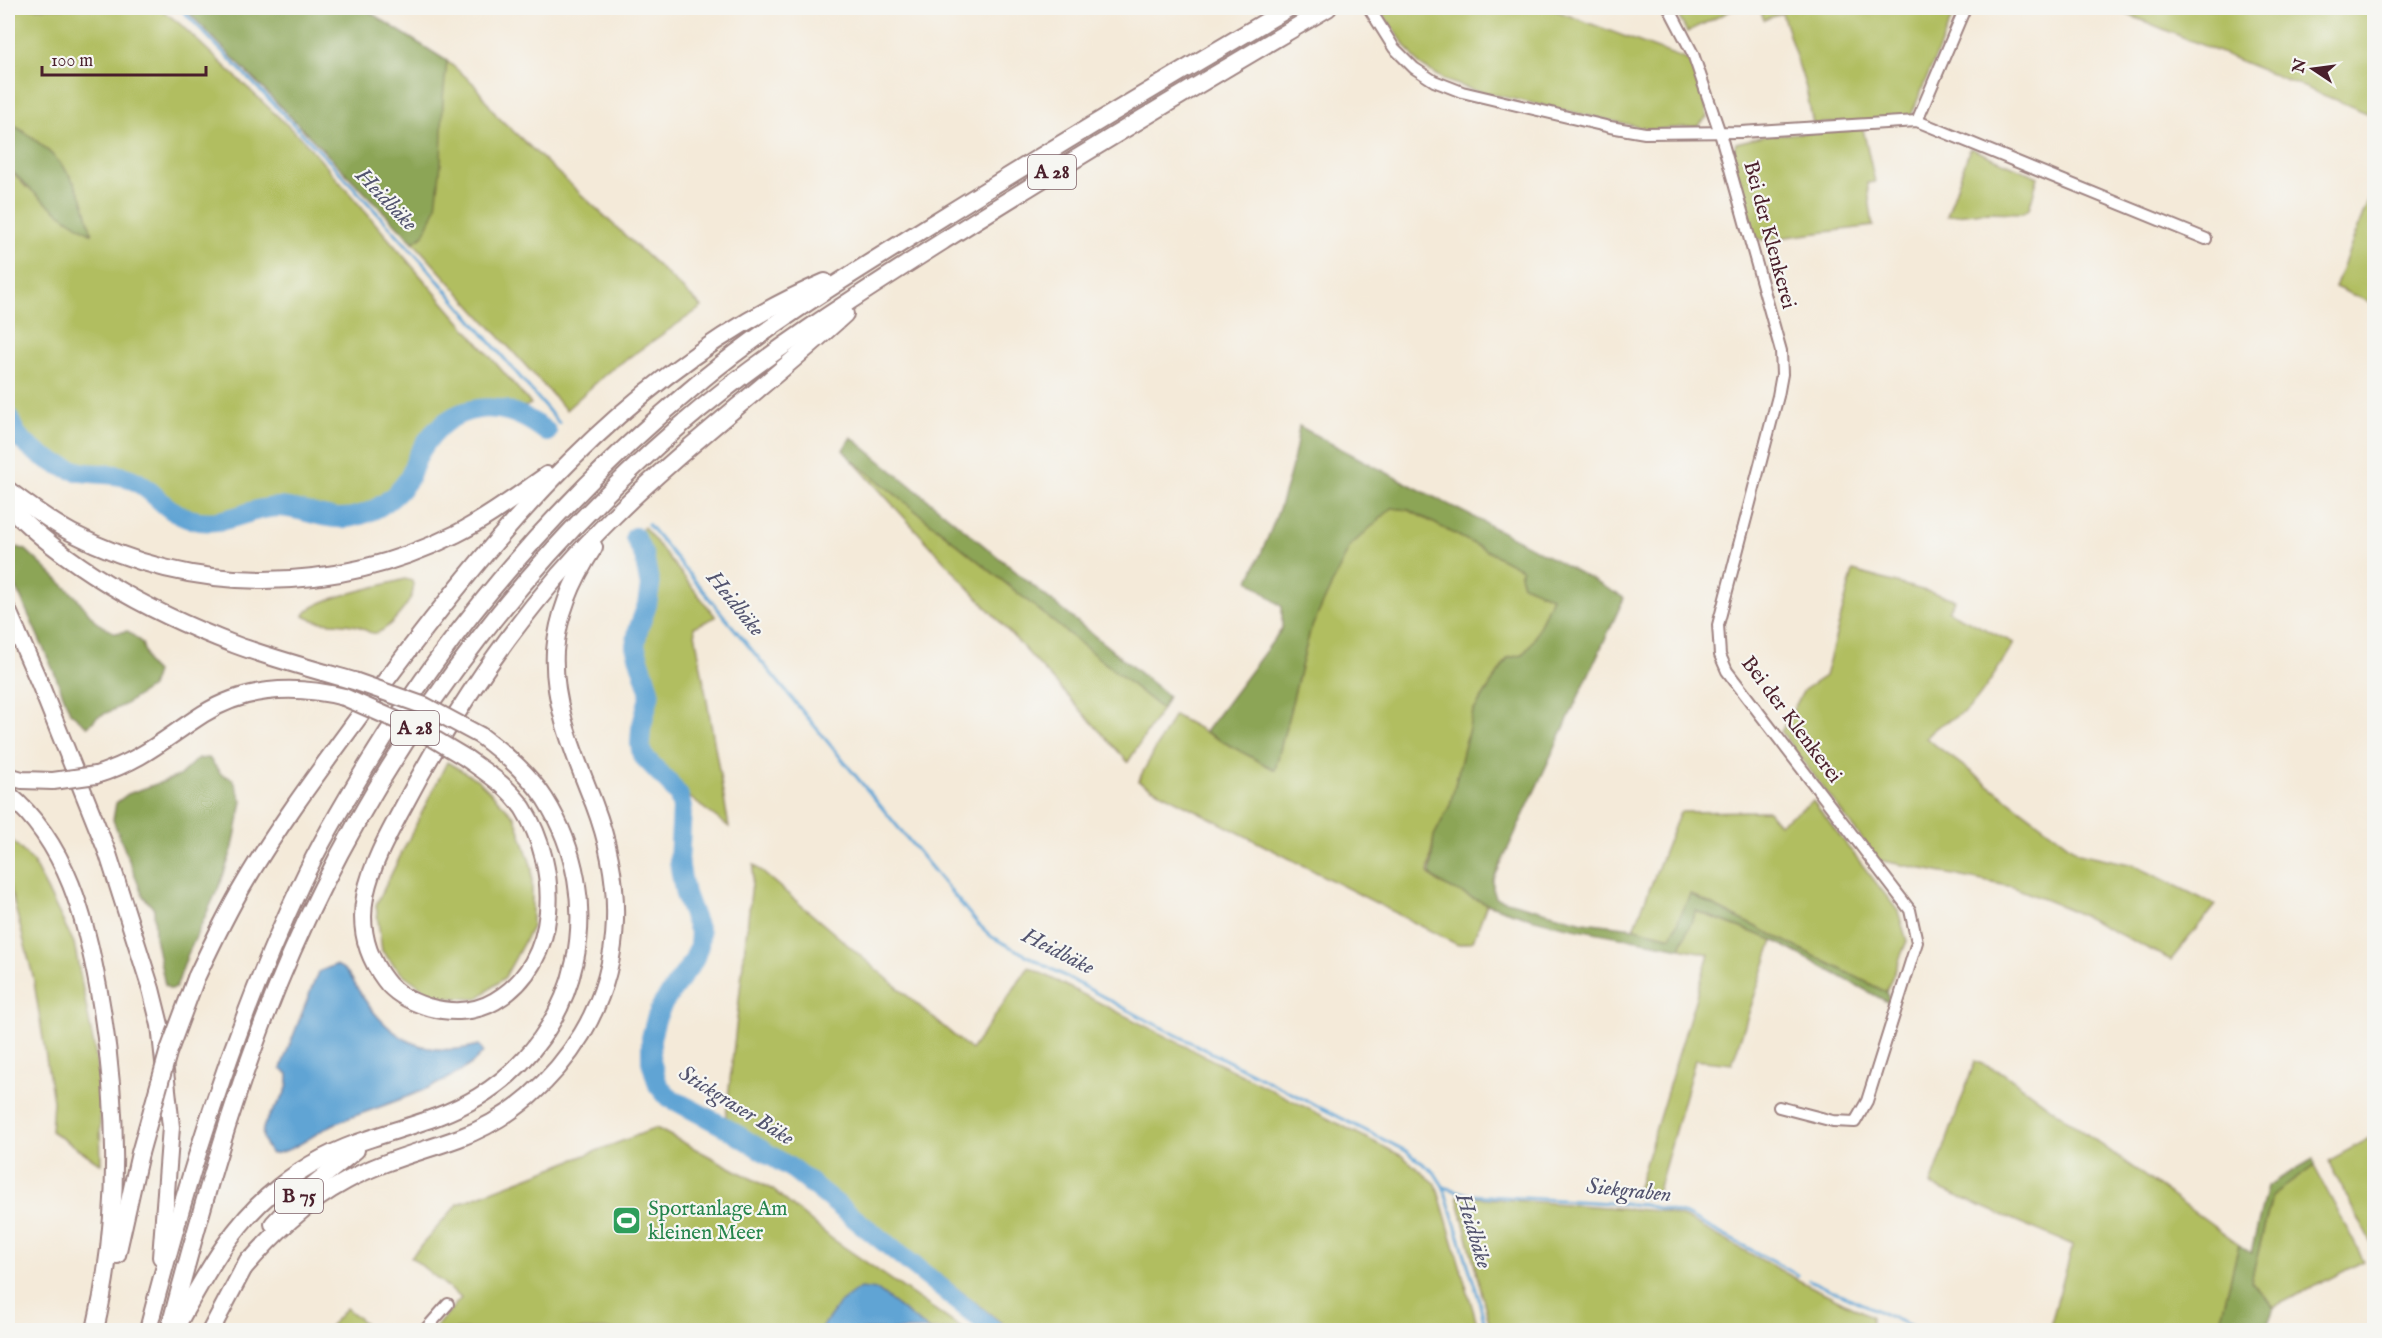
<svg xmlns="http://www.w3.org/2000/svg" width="2382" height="1338" viewBox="0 0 2382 1338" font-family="'IM FELL English',serif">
<rect width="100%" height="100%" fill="#f6f6f2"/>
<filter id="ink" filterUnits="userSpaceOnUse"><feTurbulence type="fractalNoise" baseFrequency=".0167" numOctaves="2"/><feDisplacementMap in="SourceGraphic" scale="12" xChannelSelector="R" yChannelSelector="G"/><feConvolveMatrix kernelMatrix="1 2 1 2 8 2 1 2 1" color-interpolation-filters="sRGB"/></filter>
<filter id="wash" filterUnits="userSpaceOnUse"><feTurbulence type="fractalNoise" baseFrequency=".008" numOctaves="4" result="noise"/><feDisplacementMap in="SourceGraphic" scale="24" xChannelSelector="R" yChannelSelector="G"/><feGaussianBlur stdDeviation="1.35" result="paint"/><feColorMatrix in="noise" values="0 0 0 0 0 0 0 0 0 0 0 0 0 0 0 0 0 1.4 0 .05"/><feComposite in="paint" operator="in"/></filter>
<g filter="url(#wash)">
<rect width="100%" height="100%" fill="#f4ead9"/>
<g fill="#b1be60" stroke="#7e6e46" stroke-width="1.5">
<polygon points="8,8 159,8 179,23 306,143 531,404 522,408 468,402 443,413 429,431 405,475 393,488 372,502 348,510 325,511 281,502 264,505 238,514 210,519 180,513 132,475 110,469 78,466 57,460 22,437 8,408 8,167 26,187 26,133 8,122"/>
<polygon points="1378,8 1549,8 1693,62 1706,104 1707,117 1698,126 1653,130 1473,90 1444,80 1419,64"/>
<polygon points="1674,8 1736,8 1687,32"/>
<polygon points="1760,8 1956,8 1910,118 1813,124 1806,88 1782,13 1764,20"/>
<polygon points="2118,8 2374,8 2374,116 2117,10"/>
<polygon points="447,61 473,83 497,116 702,307 608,372 566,410 413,242 424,235"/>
<polygon points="1863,129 1875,182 1867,183 1873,226 1762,240 1755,237 1732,154 1736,143 1769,135"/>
<polygon points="1970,148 2038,177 2029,209 2023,213 1984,212 1947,216"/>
<polygon points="2374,186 2374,304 2335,287"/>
<polygon points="850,458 1162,709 1128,762"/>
<polygon points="1392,507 1409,510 1522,569 1520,574 1523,585 1552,597 1534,639 1523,655 1508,658 1473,712 1450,805 1434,836 1428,873 1439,883 1487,904 1473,941 1458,945 1138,781 1174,715 1275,770 1310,631 1350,546"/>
<path d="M644,527L716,617L694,627L729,827C707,810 655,776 646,749C641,734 650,719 653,704C656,683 644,667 642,646C641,631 651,617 655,603C660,582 650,550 638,533Z"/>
<path d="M1853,571L1955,599L1948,611L2014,643C2004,659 1982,697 1968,709C1954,720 1936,723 1926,738L2079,853L2134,865L2215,905L2171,960L2071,910L2013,887L1878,860L1781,732L1804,690L1825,676Z"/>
<path d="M405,579L412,581C413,584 414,587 413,590C412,602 389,629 377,633C369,635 366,629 360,627C344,621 321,626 304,616C308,599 387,585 405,579Z"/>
<polygon points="447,762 478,780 515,817 532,868 532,927 505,977 477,999 435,997 400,972 382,951 376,905"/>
<polygon points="1813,801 1898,911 1907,941 1886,992 1691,894 1671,937 1634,928 1680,812 1768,811 1779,824"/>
<polygon points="8,836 33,862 74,943 99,1073 101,1164 51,1131 53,1101 33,976 8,880"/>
<polygon points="754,865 971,1050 1029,967 1402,1156 1436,1184 1479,1330 1011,1330 790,1159 725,1125"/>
<polygon points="1695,911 1773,940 1732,1064 1695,1060 1656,1198 1635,1197 1709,954 1680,948"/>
<polygon points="1975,1061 2003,1073 2239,1245 2218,1330 2049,1330 2073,1245 1931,1185"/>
<polygon points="656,1128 773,1190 831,1238 964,1330 929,1330 877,1290 840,1303 820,1330 433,1330 461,1298 411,1257 458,1204"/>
<polygon points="2374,1136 2374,1248 2328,1161"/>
<polygon points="2314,1166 2364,1261 2274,1307 2251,1281 2272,1196"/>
<polygon points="1457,1196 1659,1211 1685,1218 1802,1282 1871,1316 1871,1330 1491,1330"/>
<polygon points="346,1308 373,1330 327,1330"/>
</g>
<g fill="#8ca556" stroke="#6b6240" stroke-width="1.5">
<polygon points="184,8 363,8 447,61 443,99 441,164 436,207 424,235 413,242"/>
<path d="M8,122C38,139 65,161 80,194C86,206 88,221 92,234C60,216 33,194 8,167Z"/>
<path d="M1299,426C1406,486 1518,536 1624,598L1493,881V889L1496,898L1583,922L1634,928L1671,937L1690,894L1886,992L1891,1004L1773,940L1696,911L1680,948C1609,934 1536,926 1470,897C1455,890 1441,886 1430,874L1434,836L1450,805L1473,712L1508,658L1523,655L1534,639L1552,597L1523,585L1520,574L1522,569L1409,510L1392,508L1350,546L1310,631L1275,770L1205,732L1282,629V607L1249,580C1272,530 1293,481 1299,426Z"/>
<polygon points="851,437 1168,696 1162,709 850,458 843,450"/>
<polygon points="17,547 26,550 76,597 97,623 115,633 128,631 142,643 148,664 156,672 151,687 124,705 97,717 88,727 70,712 54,672 8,569 9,555"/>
<polygon points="209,758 221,774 233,779 242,801 233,847 221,882 187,956 176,988 170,989 165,985 155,937 154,909 143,896 113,820 116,803 128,794 179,776 197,759"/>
<polygon points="2313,1159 2314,1166 2272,1196 2251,1281 2274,1307 2265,1330 2218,1330 2239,1245 2251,1253 2267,1186"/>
</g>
<g fill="#60a4d4" stroke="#556280" stroke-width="1.5">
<path d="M335,965C349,969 352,980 359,991C388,1038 424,1060 479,1045L483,1052C460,1084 372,1108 334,1124C313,1134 294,1152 271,1154C248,1124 278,1113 287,1088C288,1084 288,1078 288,1074L281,1069L283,1062L318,972Z"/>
<polygon points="860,1288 877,1290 929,1330 820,1330 840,1303"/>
</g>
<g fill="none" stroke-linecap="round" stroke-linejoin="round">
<g stroke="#60a4d4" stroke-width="3">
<polyline points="180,8 333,165 424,264 559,423"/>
<polyline points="648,524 977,923 992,937 1141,1017 1406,1151 1434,1172 1443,1186 1478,1296 1486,1330"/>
<polyline points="1444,1187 1470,1195 1645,1205 1686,1215 1798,1275"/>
<polyline points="1809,1280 1920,1330"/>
</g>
<g stroke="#60a4d4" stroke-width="20">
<path d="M8,416C11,423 14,431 18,436C33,454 59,467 81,472C98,475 115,472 131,479C153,488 163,511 190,519C225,529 247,507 279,507C307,508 330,525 360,515C378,510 396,497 407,481C413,473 414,461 420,452C450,400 502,396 547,432"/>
<polyline points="635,537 644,556 650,586 647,605 638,630 635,646 650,693 641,729 640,744 642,755 670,784 679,796 682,808 679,862 682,879 685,894 700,934 699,945 694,960 662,1005 656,1019 651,1038 651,1061 658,1085 668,1097 723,1126 794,1170 994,1330"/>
</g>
</g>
</g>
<g filter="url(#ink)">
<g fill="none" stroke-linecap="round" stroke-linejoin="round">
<defs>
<g id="minor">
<polyline points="1369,8 1394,48 1414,68 1434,81 1462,92 1610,127 1645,133 1741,132 1917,121 2206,239"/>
<polyline points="1669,8 1693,54 1720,133 1781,351 1782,374 1778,396 1718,625 1720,655 1727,671 1910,910 1917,942 1867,1101 1855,1122 1833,1121 1779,1107"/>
<polyline points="1917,121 1965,8"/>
<polyline points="425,1330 448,1304"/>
</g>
<g id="highway">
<path d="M8,490C28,505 49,521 72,533C194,596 333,595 456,534C488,518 518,495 547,475"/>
<path d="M8,506C70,569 154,614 236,645C274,659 315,670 354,681"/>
<polyline points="8,611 40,684 108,854 151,989 160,1025 171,1127 161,1257"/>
<path d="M466,758C487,773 508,786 523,808C560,867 562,962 495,1001C475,1013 450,1013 428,1007C412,1002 395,994 385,980C338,917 376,858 408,798C463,694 531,598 614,516C687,444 770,383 845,314"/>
<path d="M96,775C143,760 164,739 203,714C246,687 296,685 344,697"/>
<polyline points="8,776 22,780 53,781"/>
<path d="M8,794C67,843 86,919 99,992C119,1105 121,1218 95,1330"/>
<path d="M196,978C211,946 226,914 244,884C281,821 326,762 369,703C492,537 630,365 825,282"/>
<polyline points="273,1224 298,1197 356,1150"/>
<polyline points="117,1255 140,1153"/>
<path d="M243,1269C273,1234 305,1203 346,1181C382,1161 421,1152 459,1138C511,1119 554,1080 582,1034C625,962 623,880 594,804C575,755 552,705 555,651C558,612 573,579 594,547"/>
<path d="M176,1327C205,1275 232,1223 280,1186C307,1164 340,1148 372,1138C408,1126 445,1117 478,1097C582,1034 609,901 545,799C529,774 505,754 481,736"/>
<path d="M148,1330C187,1178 234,1025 302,882C321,841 345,801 369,762C458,616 571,488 703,379C773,321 852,274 930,225C1048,151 1168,79 1289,8"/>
<path d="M169,1330C208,1182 252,1026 322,888C409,713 532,554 680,426C764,354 858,295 951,236C1075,158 1202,82 1328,8"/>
<polyline points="211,1330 248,1260"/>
</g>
</defs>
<use href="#minor" stroke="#9f8482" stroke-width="14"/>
<use href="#highway" stroke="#9f8482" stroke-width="20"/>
<use href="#minor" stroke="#fff" stroke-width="10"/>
<use href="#highway" stroke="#fff" stroke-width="16"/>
<defs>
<g id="highway-bridge">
<polyline points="354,681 425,706 481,736"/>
<polyline points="344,697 419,730 466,758"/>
<polyline points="53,781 96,775"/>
<polyline points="140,1153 168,1053 196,978"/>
</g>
</defs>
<use href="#highway-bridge" stroke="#9f8482" stroke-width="20" stroke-linecap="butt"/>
<use href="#highway-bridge" stroke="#fff" stroke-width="16"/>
</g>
</g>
<defs>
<symbol id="stadium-square" viewBox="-11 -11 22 22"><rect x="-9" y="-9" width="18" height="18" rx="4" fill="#2e9e5b" stroke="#f6f6f2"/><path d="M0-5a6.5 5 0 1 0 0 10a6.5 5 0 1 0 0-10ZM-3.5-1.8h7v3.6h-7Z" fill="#fff"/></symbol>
</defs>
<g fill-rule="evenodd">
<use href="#stadium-square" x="610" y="1204" width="33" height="33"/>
</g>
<g text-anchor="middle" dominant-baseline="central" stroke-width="4.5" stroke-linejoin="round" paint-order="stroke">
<g fill="#f6f6f2" stroke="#7e6067" stroke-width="1.5">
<rect x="1028" y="155" width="48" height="34" rx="4.5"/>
<rect x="391" y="711" width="48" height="34" rx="4.5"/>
<rect x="275" y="1179" width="48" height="34" rx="4.5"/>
</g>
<g font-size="20" font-weight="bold" fill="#4a1f2b">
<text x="1052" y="172">A 28</text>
<text x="415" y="728">A 28</text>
<text x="299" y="1196">B 75</text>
</g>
<g font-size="21" fill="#4a1f2b" stroke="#f6f6f2">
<text transform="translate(1769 235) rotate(75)">Bei der Klenkerei</text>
<text transform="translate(1791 720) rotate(53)">Bei der Klenkerei</text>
</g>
<g font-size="21" fill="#27864d" stroke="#f6f6f2" text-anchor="start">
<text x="648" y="1209">Sportanlage Am<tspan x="648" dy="24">kleinen Meer</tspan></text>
</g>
<g font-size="22" font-style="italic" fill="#53546f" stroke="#f6f6f2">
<text transform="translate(386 200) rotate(46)">Heidbäke</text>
<text transform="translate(735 604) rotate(51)">Heidbäke</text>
<text transform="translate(1058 952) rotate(27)">Heidbäke</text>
<text transform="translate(736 1106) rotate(32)">Stickgraser Bäke</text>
<text transform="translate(1629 1191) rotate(6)">Siekgraben</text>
<text transform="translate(1473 1231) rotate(73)">Heidbäke</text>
</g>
</g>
<rect width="2382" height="1338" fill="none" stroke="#f6f6f2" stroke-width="30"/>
<g transform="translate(2313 69) rotate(283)" stroke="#f6f6f2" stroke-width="4.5" paint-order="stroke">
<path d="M0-4.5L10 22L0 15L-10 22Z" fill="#4a1f2b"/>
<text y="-9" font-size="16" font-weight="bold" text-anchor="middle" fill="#4a1f2b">N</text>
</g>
<path d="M42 66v9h164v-9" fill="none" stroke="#4a1f2b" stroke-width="3"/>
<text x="51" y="66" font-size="18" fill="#4a1f2b" stroke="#f6f6f2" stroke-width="4.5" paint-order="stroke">100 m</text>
</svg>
